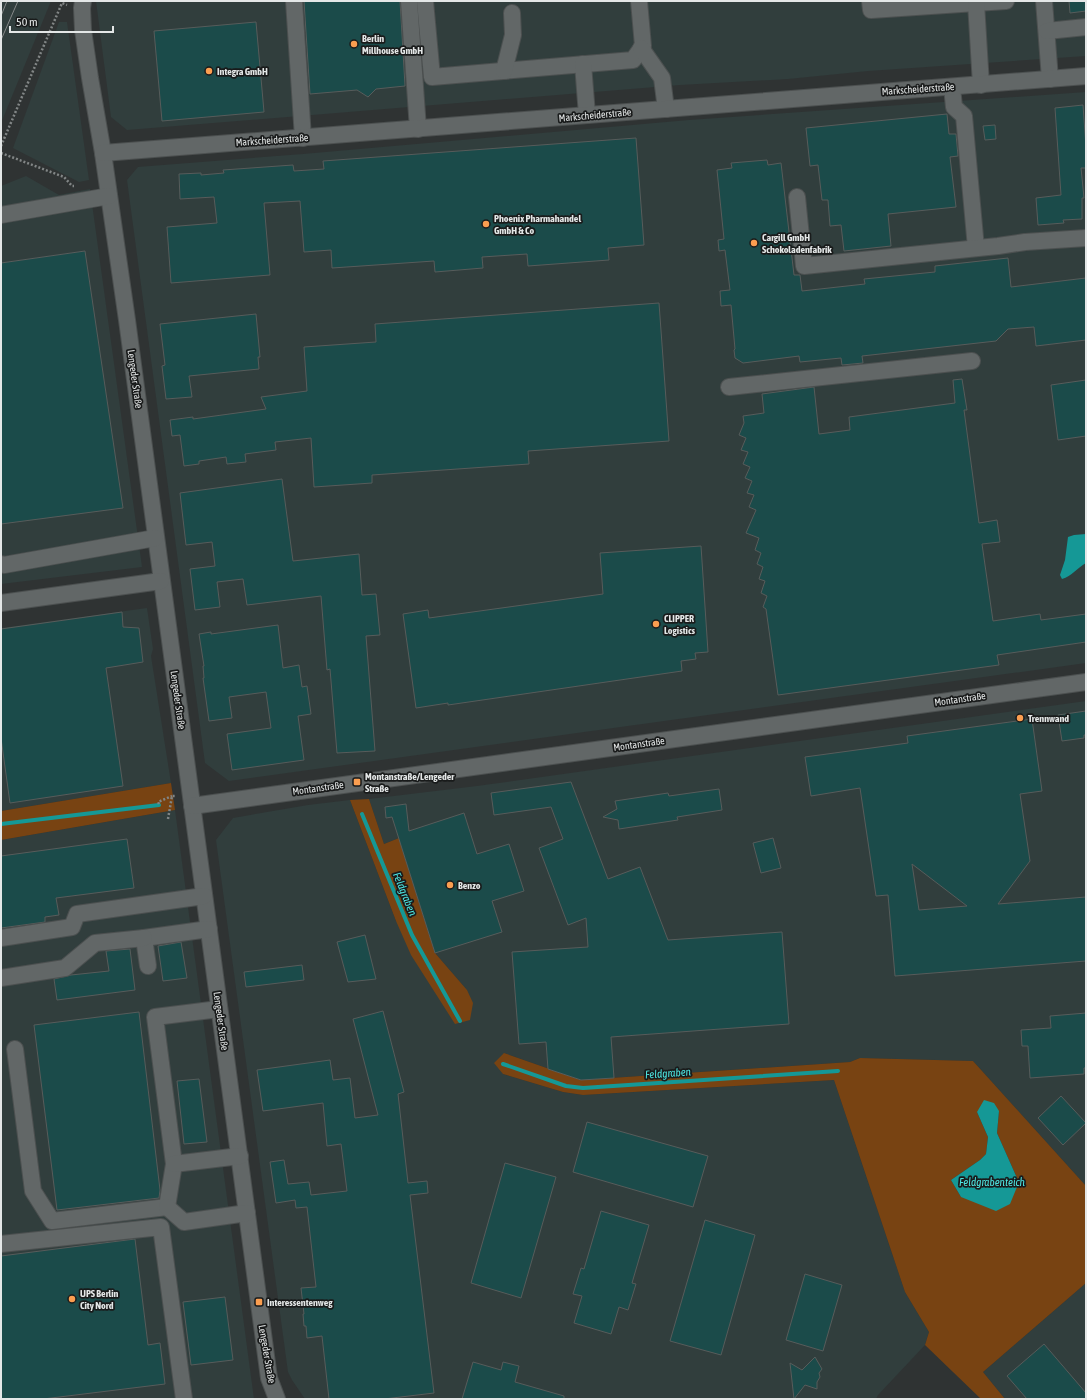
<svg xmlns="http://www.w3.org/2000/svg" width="1087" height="1400" viewBox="0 0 1087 1400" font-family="'Asap Condensed',sans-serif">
<rect width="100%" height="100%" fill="#2f3333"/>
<g fill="#313e3d">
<polygon points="1,1 51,1 1,123"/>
<polygon points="96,1 1086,1 1086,56 868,71 788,79 680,85 127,130 111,117"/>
<polygon points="59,22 67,22 89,180 79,182 13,148"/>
<polygon points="1086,92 1086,663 229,781 205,763 127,180 138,167 303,154 689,120"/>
<polygon points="26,176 59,195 90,189 142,567 1,584 1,186"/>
<polygon points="147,608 153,649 151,656 171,783 1,811 1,628"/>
<polygon points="1086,701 1086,1186 973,1061 860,1058 850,1062 581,1080 504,1053 503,1074 563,1092 583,1095 834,1080 905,1292 929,1332 925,1345 878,1395 876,1399 305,1399 292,1380 288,1372 216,840 233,818 308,805 350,800 396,921 467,990 435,953 399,838 384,844 369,799 477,786"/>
<polygon points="175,810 254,1399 1,1399 1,840"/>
<polygon points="1086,1283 1086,1399 1005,1399 983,1372"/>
</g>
<g fill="#784312" fill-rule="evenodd">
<polygon points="171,783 175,810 1,840 1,811"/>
<polygon points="369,799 384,844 399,838 435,953 467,990 473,1003 470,1020 455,1024 411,955 396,921 350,800"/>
<path d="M504,1053L581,1080L850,1062L860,1058L973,1061L1086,1186V1283L983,1372L1005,1399H981L925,1345L929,1332L905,1292L834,1080L583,1095L563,1092L503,1074L494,1063ZM999,1111L997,1133L1017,1178L961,1197L951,1180L980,1160L986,1154L988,1137L977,1112Z"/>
</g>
<g fill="#159896">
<path d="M1086,534V563C1077,568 1072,576 1062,579L1060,575L1065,560L1068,537L1074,535Z"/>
<polygon points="984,1100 994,1103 999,1111 997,1133 1017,1178 1017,1187 1010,1204 996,1211 961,1197 951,1180 980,1160 986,1154 988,1137 977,1112"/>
</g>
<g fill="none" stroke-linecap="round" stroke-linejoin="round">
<g stroke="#159896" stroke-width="4">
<polyline points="362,814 412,935 460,1021"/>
<polyline points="1,824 159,805"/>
<polyline points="503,1064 566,1086 583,1088 838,1071"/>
</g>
</g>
<g fill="#1b4b4a" stroke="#575c5b" fill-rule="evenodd">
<polygon points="304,1 400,1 405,86 376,89 368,97 357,90 310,94"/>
<polygon points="1069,1 1086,1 1086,11 1070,13"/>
<polygon points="256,22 264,112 162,121 154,31"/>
<polygon points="1083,105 1086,147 1086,168 1081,168 1084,198 1082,198 1082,219 1063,220 1064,223 1038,225 1036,198 1061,195 1055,108"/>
<polygon points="947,114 949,134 956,134 958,156 950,157 956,207 888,214 891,246 844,251 841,225 830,226 828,200 822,200 818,165 810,166 806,128"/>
<polygon points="995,125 996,139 985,140 983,126"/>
<polygon points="636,138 644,245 608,248 609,260 528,266 527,254 482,257 483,268 435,272 434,261 332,268 331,250 304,252 300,201 264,203 270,275 171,283 167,227 217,223 214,197 180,199 179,174 201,173 201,175 224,173 223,170 293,165 294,171 324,169 323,161"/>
<polygon points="767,160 768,165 781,163 794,275 800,275 802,291 865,284 864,279 935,272 935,266 1008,258 1011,287 1086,278 1086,340 1036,346 1034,327 1008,329 996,341 862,356 863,363 842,365 841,358 800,362 799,356 743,363 735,358 734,350 735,349 731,305 721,306 720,291 730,290 725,250 719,251 718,240 724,239 717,170 732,168 731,163"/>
<polygon points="85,251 123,508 1,524 1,263"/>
<polygon points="659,303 669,441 528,451 529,464 372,475 372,483 314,487 311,438 275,442 276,450 245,454 246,462 227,464 226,457 199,461 199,464 184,466 180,435 172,436 170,420 193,417 193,419 266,409 261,397 307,391 304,347 376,342 375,324"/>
<polygon points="256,314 260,357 258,357 259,369 189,376 192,397 166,399 162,366 165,365 160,324"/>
<polygon points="962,379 967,410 964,410 979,523 997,520 1000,542 982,544 993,621 1040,614 1041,620 1086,614 1086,642 997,655 999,665 778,695 766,609 763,607 767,596 761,593 765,581 759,579 763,567 757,564 761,553 755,550 759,538 746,533 756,510 749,507 754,495 747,493 752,481 745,478 750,467 743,464 748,452 741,450 746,438 739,435 744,423 743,416 764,413 762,394 814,387 819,434 850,430 849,417 955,403 953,380"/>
<polygon points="1086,380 1086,436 1058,440 1051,385"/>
<polygon points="282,479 293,561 359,554 362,595 376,594 380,635 366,636 375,751 337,753 330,669 327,670 321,596 247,605 243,579 217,582 220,607 195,610 190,569 215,566 212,542 186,545 180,493"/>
<polygon points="701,546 708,652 695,653 696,659 681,661 682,671 448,705 448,703 416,708 403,614 428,610 429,618 603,594 600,553"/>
<polygon points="122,612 123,627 139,628 143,662 106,668 123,786 10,803 1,738 1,629"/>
<polygon points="278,625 283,668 299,665 302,687 307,686 311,714 298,716 304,760 232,770 227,734 271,728 266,692 229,697 232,718 209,721 203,678 204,678 203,666 204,666 199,634 211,632 211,634"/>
<polygon points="1086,711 1086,735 1084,735 1084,738 1062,741 1058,715"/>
<path d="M1032,719L1042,791L1020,794L1030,861L998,904L1086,897V961L895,976L888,895L876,896L860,788L811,796L805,757L908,743L907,736ZM912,864L967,906L919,910Z"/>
<polygon points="571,782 608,879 640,867 668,940 782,932 789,1024 611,1037 614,1078 581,1080 548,1069 546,1042 519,1044 512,952 588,947 586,918 568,925 539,848 563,839 551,807 494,815 491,793"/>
<polygon points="719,789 722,810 677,817 678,820 619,829 618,820 603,817 617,809 615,801 668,793 669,796"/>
<polygon points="406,804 409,831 464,813 477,854 509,844 524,891 492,901 502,932 435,953 392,817 386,818 385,807"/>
<polygon points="773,838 781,868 761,873 753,843"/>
<polygon points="127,839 134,888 56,898 59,915 45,917 45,922 1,928 1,856"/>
<polygon points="365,935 376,979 348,982 337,942"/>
<polygon points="181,942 187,978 163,981 158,946"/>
<polygon points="130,949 135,990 57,1000 54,979 71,975 109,971 106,951"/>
<polygon points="302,965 304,980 246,987 244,972"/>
<polygon points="383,1011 404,1092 398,1094 408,1183 427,1181 428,1193 410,1195 434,1393 384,1399 329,1399 322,1336 307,1338 306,1326 304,1326 303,1314 304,1314 301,1288 316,1287 307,1207 296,1208 295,1200 276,1203 270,1162 284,1160 288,1184 309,1182 311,1195 347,1191 341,1144 327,1146 323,1103 263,1111 257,1070 330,1060 333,1080 350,1078 355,1118 378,1115 353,1019"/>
<polygon points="139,1012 160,1190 159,1198 57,1210 34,1025"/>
<polygon points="1086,1013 1086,1068 1084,1068 1084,1074 1030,1078 1028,1046 1022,1046 1021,1030 1051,1028 1050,1016"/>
<polygon points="199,1079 207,1142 184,1144 177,1081"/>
<polygon points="1061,1096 1086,1123 1063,1145 1038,1118"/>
<polygon points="587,1122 708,1156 693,1207 573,1172"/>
<polygon points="505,1163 556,1177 521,1298 471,1283"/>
<polygon points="601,1211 649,1225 632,1283 636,1284 628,1310 619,1307 611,1334 574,1323 582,1296 573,1294 581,1268 584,1269"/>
<polygon points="705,1220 755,1235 721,1355 670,1341"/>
<polygon points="135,1239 148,1345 160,1343 165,1384 43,1399 1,1399 1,1256"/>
<polygon points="805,1274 842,1285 823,1351 786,1340"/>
<polygon points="225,1297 233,1360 191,1365 183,1302"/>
<polygon points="1044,1344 1086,1393 1086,1399 1027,1399 1007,1376"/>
<polygon points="815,1357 822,1369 819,1373 820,1377 817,1382 817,1389 805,1385 794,1399 790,1363 802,1370"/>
<polygon points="473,1362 501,1370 503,1362 519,1366 515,1382 564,1396 564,1399 462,1399"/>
</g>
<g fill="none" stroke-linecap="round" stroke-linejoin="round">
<defs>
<g id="minor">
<polyline points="83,1 82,8 83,30 90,78 103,153 127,320 269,1378 277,1399"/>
<polyline points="294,1 303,138"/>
<polyline points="409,1 418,129"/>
<polyline points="425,1 432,77 633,60 643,46 639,1"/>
<polyline points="870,1 871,10 1006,1"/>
<polyline points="1044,1 1050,79"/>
<polyline points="976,3 981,85"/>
<polyline points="1047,31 1086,27"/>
<polyline points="641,48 662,78 666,109"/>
<polyline points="583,64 587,115"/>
<polyline points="504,71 513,35 512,13"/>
<polyline points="952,87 954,107 964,116 976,248"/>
<polyline points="103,153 1086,76"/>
<polyline points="797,197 804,266 998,246 1025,242 1086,238"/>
<polyline points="1,215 109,196"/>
<polyline points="729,387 972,361"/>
<polyline points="1,564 4,565 155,538"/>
<polyline points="1,603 161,581"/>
<polyline points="192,806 1086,682"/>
<polyline points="1,938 72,927 77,914 204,896"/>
<polyline points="148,966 144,938 209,929"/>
<polyline points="1,978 65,968 95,943 144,938"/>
<polyline points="15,1049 33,1191 52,1221 167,1207 174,1164 155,1017 219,1009"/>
<polyline points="174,1164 240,1156"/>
<polyline points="167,1207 184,1222 247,1213"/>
<polyline points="1,1244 161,1227 184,1399"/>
</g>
</defs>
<use href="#minor" stroke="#4c5050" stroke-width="18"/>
<g stroke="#828686" stroke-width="2.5" stroke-dasharray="2 2" stroke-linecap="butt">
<polyline points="1,146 62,3 67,5"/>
<polyline points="1,153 64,177 72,186 74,186"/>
<polyline points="159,804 158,802 172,796"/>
<polyline points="168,819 172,796 176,796"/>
</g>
<use href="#minor" stroke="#626767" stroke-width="16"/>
<g stroke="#868989" stroke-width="1">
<polyline points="1,16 7,1"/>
<polyline points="1,40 18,1"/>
</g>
</g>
<g fill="#fb9e50" stroke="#191b1b" stroke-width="1.5">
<circle cx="354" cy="44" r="4"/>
<circle cx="209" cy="71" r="4"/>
<circle cx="486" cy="224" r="4"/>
<circle cx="754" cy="243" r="4"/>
<circle cx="656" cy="624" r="4"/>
<circle cx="1020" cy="718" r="4"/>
<rect x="353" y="778" width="8" height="8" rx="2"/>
<circle cx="450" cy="885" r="4"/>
<circle cx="72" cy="1299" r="4"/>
<rect x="255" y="1298" width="8" height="8" rx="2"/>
</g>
<g text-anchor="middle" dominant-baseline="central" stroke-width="3.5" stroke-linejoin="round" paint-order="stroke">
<g font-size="10" font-weight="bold" fill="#e4e7e7" stroke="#191b1b" text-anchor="start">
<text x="362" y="38">Berlin<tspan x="362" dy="12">Millhouse GmbH</tspan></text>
<text x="217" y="71">Integra GmbH</text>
<text x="494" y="218">Phoenix Pharmahandel<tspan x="494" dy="12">GmbH &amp; Co</tspan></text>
<text x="762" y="237">Cargill GmbH<tspan x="762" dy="12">Schokoladenfabrik</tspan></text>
<text x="664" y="618">CLIPPER<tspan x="664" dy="12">Logistics</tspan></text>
<text x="1028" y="718">Trennwand</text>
<text x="365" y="776">Montanstraße/Lengeder<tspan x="365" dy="12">Straße</tspan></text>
<text x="458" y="885">Benzo</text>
<text x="80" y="1293">UPS Berlin<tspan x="80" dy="12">City Nord</tspan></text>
<text x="267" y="1302">Interessentenweg</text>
</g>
<g font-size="10" fill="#e4e7e7" stroke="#191b1b">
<text transform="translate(918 89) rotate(-4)">Markscheiderstraße</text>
<text transform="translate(595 115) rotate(-5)">Markscheiderstraße</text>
<text transform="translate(272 140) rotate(-4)">Markscheiderstraße</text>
<text transform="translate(135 379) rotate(82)">Lengeder Straße</text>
<text transform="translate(960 699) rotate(-8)">Montanstraße</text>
<text transform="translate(178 700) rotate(82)">Lengeder Straße</text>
<text transform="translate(639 744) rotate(-8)">Montanstraße</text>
<text transform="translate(318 788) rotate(-8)">Montanstraße</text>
<text transform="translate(221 1021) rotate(82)">Lengeder Straße</text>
<text transform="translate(267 1354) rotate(80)">Lengeder Straße</text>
</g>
<g font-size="11" font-style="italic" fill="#4ee7e3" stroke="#191b1b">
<text transform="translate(405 894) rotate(68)">Feldgraben</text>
<text transform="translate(668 1073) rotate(-4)">Feldgraben</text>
<text x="992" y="1182">Feldgrabenteich</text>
</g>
</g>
<rect width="1087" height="1400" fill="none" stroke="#e4e7e7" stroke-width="4"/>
<path d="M10 26v6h103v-6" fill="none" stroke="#e4e7e7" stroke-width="2"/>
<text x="16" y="26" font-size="12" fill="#e4e7e7" stroke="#191b1b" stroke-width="3" paint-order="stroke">50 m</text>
</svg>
